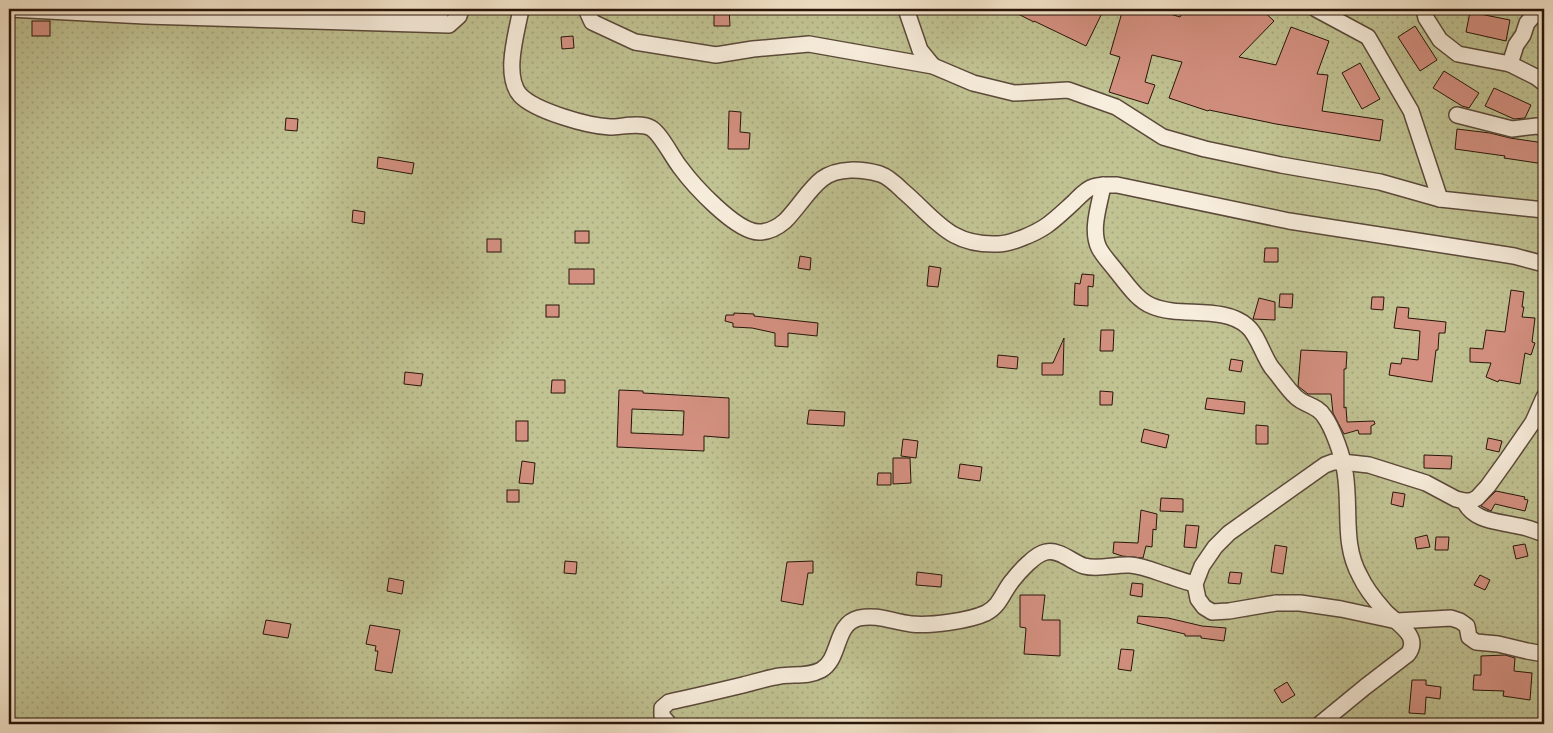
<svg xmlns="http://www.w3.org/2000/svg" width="1553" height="733" viewBox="0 0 1553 733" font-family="'Old Standard TT',serif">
<defs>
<pattern id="grass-dots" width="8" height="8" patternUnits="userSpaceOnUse" patternTransform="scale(1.25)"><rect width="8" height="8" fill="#c1c393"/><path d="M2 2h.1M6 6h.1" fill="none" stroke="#a6a77d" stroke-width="1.8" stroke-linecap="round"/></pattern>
</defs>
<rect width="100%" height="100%" fill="#f4e5cb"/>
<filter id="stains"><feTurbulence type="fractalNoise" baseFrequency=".004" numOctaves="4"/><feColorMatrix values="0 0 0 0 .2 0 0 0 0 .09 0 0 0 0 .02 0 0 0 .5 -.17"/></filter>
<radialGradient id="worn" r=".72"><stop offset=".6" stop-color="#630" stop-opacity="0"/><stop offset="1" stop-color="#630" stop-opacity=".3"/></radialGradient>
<rect fill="url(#grass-dots)" stroke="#746c4e" x="9" y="9" width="1535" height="715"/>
<g fill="#d39080" stroke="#281509" fill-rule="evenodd">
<polygon points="714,9 729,9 730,26 714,26"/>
<polygon points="1008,9 1104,9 1086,46 1034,21 1034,22"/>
<polygon points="1123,9 1154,9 1180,17 1184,9 1261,9 1274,21 1239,57 1276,65 1291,27 1329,41 1317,74 1328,75 1322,111 1383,120 1380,141 1276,124 1209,110 1208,111 1169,98 1182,62 1152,55 1145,82 1155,85 1148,104 1109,92 1120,57 1110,54"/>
<polygon points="1470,12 1510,20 1506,41 1466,32"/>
<rect x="32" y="21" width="18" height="15"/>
<polygon points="1415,26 1437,60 1420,71 1398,37"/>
<polygon points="573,36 574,48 562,49 561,37"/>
<polygon points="1360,63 1380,99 1362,109 1342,73"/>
<polygon points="1444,71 1479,93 1469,108 1462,106 1433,88"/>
<polygon points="1494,88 1531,105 1525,118 1514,119 1485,106"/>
<polygon points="729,111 741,112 740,132 750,133 749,149 728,149"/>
<polygon points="286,118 298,119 297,131 285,130"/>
<polygon points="1457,129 1490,133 1510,138 1544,143 1544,164 1504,158 1505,156 1455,149"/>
<polygon points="378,157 414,163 412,174 377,168"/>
<polygon points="353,210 365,212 364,224 352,222"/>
<rect x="575" y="231" width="14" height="12"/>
<rect x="487" y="239" width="14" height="13"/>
<polygon points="1265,248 1278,248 1278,262 1264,262"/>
<polygon points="800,256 811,258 810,270 798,268"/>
<polygon points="929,266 941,268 938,287 927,286"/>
<rect x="569" y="269" width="25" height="15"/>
<polygon points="1082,274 1094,275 1093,287 1088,286 1088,306 1074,305 1075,283 1080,284"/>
<polygon points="1511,290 1524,292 1522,307 1524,307 1522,317 1535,318 1532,342 1535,343 1531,355 1525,353 1520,384 1499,380 1498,382 1486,377 1491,363 1470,362 1470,348 1483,349 1486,330 1505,332"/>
<polygon points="1280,294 1293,294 1292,308 1279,307"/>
<polygon points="1372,297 1384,297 1383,310 1371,309"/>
<polygon points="1259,298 1275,302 1275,320 1253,319"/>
<rect x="546" y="305" width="13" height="12"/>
<polygon points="1397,307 1409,308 1408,318 1446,322 1445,333 1439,333 1438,350 1436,350 1432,382 1389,375 1391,363 1401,364 1402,358 1418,360 1420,331 1394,328"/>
<polygon points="734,313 754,314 754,316 818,323 817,336 788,333 788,347 775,346 775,333 752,328 733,327 733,323 725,321 726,315 734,315"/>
<polygon points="1101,330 1114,330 1113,351 1100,351"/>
<polygon points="1064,338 1063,375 1042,375 1042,363 1053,363"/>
<polygon points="1301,350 1347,352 1346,369 1344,369 1344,408 1346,407 1347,422 1374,421 1375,424 1371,426 1371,434 1359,434 1358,430 1344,434 1333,413 1331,394 1308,394 1298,386"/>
<polygon points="998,355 1018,357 1017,369 997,367"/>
<polygon points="1231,359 1243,361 1241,372 1229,370"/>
<polygon points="405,372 423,374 421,386 404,384"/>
<polygon points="552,380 565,380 565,393 551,393"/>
<path d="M619,390L643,391V393L729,398V438L704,436V451L617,447ZM632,409L684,411L683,435L631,433Z"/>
<polygon points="1100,391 1113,392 1112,405 1100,405"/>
<polygon points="1207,398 1245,402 1244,414 1205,409"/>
<polygon points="809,410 845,412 844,426 807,424"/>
<rect x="516" y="421" width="12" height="20"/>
<polygon points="1256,425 1268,426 1268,444 1256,444"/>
<polygon points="1144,429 1169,435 1166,448 1141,442"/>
<polygon points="1488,438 1502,441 1499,452 1486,449"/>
<polygon points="903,439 918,441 916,458 901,456"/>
<polygon points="1424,455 1452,456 1451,469 1424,468"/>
<polygon points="893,458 910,458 911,483 893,484"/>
<polygon points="522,461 535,463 533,484 519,483"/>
<polygon points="960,464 982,467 980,481 958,478"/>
<polygon points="878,473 891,473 891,485 877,485"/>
<rect x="507" y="490" width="12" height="12"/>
<polygon points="1496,491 1525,497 1524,499 1528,500 1525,511 1495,504 1491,511 1481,506"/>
<polygon points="1393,492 1405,494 1403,507 1391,504"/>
<polygon points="1161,498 1183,499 1183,512 1160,511"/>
<polygon points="1141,510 1157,514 1156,530 1153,529 1152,547 1146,546 1143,558 1122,556 1113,553 1114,542 1138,543"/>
<polygon points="1186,525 1199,526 1196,548 1184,547"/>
<polygon points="1427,535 1430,547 1417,549 1415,538"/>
<polygon points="1436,537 1449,537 1448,550 1435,550"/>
<polygon points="1525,544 1528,556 1516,559 1513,546"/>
<polygon points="1275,545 1287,547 1283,574 1271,572"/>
<polygon points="565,561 577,562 576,574 564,573"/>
<polygon points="813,561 813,573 808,573 803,605 781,601 787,562"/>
<polygon points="917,572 942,575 941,587 916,585"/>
<polygon points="1230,572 1242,573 1240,584 1228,583"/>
<polygon points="1480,575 1490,580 1485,590 1474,585"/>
<polygon points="389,578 404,581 402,594 387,591"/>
<polygon points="1132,583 1143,584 1142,597 1130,595"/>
<polygon points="1020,595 1045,595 1042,620 1060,620 1060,656 1024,654 1026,628 1020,627"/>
<polygon points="1138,616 1168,618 1202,626 1226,628 1224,641 1201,638 1201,636 1185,636 1185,634 1137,623"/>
<polygon points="266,620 291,624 288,638 263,634"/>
<polygon points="370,625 400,630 392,673 375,670 378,651 375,651 376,646 366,644"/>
<polygon points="1121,649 1134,650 1131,671 1118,669"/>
<polygon points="1505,655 1515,658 1514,671 1532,673 1530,700 1503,696 1504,691 1473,690 1474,675 1481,675 1481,656"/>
<polygon points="1412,680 1426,680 1426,685 1441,687 1440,699 1426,697 1425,714 1409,713"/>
<polygon points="1287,682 1295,695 1282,703 1274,690"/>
</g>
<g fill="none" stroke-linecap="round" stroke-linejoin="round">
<defs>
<g id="minor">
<polyline points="9,9 145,16 449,25 459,16 461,9"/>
<polyline points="335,9 440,15"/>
<path d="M521,9C517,32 503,75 520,95C535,111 588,126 610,127C622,127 640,122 651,128C661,134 672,157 680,167C693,185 736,232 759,232C769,232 778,227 785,221C798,208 809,189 822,179C838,167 862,169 880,174C889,177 897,185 903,191C936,219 949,246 998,244C1011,244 1036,233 1046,226C1056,219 1065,210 1074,202C1079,197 1086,189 1093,187C1100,184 1109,185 1117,185L1289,221L1514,256L1544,264"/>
<polyline points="586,9 592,22 635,42 716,55 753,49 809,44 933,66 973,83 1014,93 1068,90 1116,107 1163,137 1205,149 1281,165 1380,182 1440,199 1544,210"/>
<polyline points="906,9 920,50 933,66"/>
<polyline points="1316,9 1368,37 1411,111 1440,199"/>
<polyline points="1424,9 1426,18 1440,40 1458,54 1510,64 1536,77 1544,83"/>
<polyline points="1510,64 1516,45 1523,35 1527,23 1534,15 1544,12"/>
<polyline points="1457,115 1512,129 1537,126 1544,128"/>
<path d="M1103,185C1100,204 1090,229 1099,248C1103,256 1111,264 1117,272C1127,284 1137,300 1152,306C1180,318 1223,305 1247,326C1258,335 1263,356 1272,368C1280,377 1287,389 1296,397C1304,405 1317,405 1324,416C1333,428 1343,457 1345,472C1351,508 1342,544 1360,576C1366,589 1375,600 1384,610C1394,622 1422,635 1408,654L1365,687L1320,724"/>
<polyline points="1544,397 1533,422 1506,461 1488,486 1477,498 1471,501 1464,501 1456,499 1426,483 1369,465 1342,462 1333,462 1325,465 1229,533 1215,547 1202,566 1195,584 1198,599 1204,607 1212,612 1229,611 1276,603 1300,603 1341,609 1397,621 1451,618 1460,621 1467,626 1469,637 1476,642 1498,644 1527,651 1544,654"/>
<path d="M1464,501C1474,522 1498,521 1518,526C1527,527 1536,531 1544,534"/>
<path d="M669,724L662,716V708L669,702C693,697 718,691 743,685C755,682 767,678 780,676C793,674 808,677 821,670C841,659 834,624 859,618C878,614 893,622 911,624C930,626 969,621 986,613C1000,606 1003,592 1012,581C1019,572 1035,554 1046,552C1059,549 1072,562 1084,566C1099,570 1115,564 1130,565C1144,566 1156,572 1169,576C1178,579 1186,582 1195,584"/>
</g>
</defs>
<use href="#minor" stroke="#5b493a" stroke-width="18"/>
<use href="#minor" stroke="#f8eedd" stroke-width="15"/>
</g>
<rect width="1553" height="733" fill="none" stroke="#f4e5cb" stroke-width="30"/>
<rect x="10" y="10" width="1533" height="713" fill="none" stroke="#281509" stroke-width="2.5"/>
<rect x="15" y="15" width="1523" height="703" fill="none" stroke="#281509"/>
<rect width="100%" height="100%" filter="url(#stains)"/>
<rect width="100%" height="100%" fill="url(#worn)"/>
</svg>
